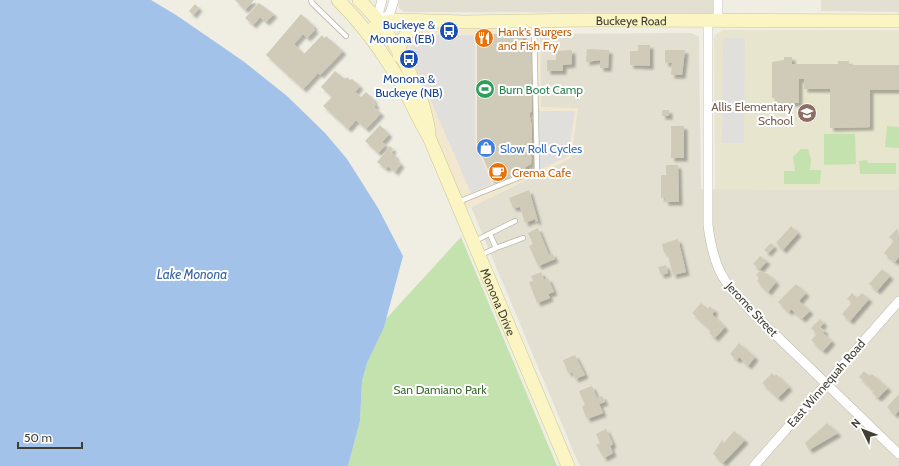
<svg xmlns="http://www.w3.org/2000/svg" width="899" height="466" viewBox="0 0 899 466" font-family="Cabin,sans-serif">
<defs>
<filter id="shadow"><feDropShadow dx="3.5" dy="3.5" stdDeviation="1" flood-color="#0004"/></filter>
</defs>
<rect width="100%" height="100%" fill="#f0eee3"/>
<g fill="#e3e0d1">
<polygon points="399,0 715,0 715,12 711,13 404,12 399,8"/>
<polygon points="821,0 899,0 899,12 821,11"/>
<polygon points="691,33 699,37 701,189 899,190 899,466 580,466 577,460 471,207 571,158 578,108 541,108 540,34"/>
</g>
<polygon fill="#f1e8cf" points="412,21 539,21 541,107 578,108 571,158 461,212 401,43"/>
<polygon fill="#e8e5ce" points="723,30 899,30 899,190 715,189 714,38 716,34"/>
<g fill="#c3e2ae">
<polygon points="887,126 899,127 899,148 885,147"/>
<polygon points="824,134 855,134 856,164 824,165"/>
<polygon points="801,149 808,149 811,159 810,170 821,170 820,184 784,184 784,171 795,171 793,157"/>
<polygon points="867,160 868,163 896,163 896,174 860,174 859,161"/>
<polygon points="461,237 557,466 348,466 360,421 362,381 367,363 386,319"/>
</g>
<g fill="#e1dfdb">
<polygon points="419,35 475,35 475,143 492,184 471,193 410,53 410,48 418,42"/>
<polygon points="723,38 745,38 744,143 722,143"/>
<polygon points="534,111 575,111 568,156 539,170 535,164"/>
</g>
<polygon fill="#a3c2e9" points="0,0 151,0 176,15 243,61 287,96 325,133 347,159 378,208 403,256 384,327 367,363 362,381 360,421 348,466 0,466"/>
<g fill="#d0cbb9" filter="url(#shadow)">
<polygon points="235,0 254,0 245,10"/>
<polygon points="259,3 274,14 266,22 260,17 253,25 245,18"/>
<polygon points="195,4 199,8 193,15 189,11"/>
<polygon points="301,14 314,26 313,28 315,30 307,38 303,34 294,44 304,54 322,35 324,38 326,36 343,51 320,75 318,73 303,89 266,55"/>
<polygon points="477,34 523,34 523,43 531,43 532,111 529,113 532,127 531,164 525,167 527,171 494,184 477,143"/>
<polygon points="638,45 650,45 650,66 630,65 630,51 638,51"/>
<polygon points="587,49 609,50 608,68 600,68 600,60 586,62"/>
<polygon points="572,50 572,64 563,65 563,71 547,71 547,60 556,60 556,51"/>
<polygon points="665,50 685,50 682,75 671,75 672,63 665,63"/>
<polygon points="784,57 792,57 792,64 838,64 838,61 849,61 849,65 899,65 899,90 870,90 870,127 830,128 830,89 804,89 804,79 799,79 799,103 775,103 775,98 772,98 772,62 784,60"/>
<polygon points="335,71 345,79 347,77 350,80 352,79 360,86 355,92 361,97 366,92 374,100 373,101 376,105 374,107 381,113 366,129 356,120 348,129 323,106 332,97 321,87"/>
<rect x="662" y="110" width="7" height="6"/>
<polygon points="380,125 389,134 382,142 386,145 378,153 365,141"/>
<rect x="671" y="126" width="13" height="32"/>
<polygon points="390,146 393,149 391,152 396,157 395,158 401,164 395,172 388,166 386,169 377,162"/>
<polygon points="666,165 678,165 679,202 665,202 665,198 661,198 661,175 666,175"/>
<polygon points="529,190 538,221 536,222 535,219 525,223 520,207 513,208 509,198"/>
<polygon points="791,226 798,233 783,250 776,243"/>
<polygon points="538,228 549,255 552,253 555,259 538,266 529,246 533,244 528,233"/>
<polygon points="898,228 899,257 895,262 884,253 894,241 889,237"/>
<polygon points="678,239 686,272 673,275 667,252 664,253 662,244"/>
<polygon points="771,243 774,246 768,253 764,250"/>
<polygon points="760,256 767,261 760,269 753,264"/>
<polygon points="666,265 668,273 661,275 658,267"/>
<polygon points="882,269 890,276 877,291 869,284"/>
<polygon points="760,271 768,274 776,282 768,292 757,281 759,278 756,275"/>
<polygon points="541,272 544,280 548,278 554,292 548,294 550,298 537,303 529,282 533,281 531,276"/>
<polygon points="796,284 806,293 799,301 810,311 802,319 791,309 789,312 778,302"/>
<polygon points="852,293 857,298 862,293 869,299 850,321 842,314 852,303 847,299"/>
<polygon points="701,303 708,309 710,306 715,311 712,314 725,327 715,338 709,333 711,330 692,313"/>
<polygon points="820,319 824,323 820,327 825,331 823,333 832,341 823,351 811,340 817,334 811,328"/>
<polygon points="739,343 755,357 748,366 739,357 737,360 730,354"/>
<polygon points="575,355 585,375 575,379 572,372 568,373 563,360"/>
<polygon points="864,371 869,376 872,374 888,388 878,398 872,393 874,391 859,377"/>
<polygon points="772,373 775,376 776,374 789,387 778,398 762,383"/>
<polygon points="592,386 597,398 602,396 605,402 599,404 603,413 587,419 582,407 585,405 579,391"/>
<polygon points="899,394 899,410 895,415 887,407"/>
<polygon points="827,423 838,433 809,450 805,443"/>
<polygon points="606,429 613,444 610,446 613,453 604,458 596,445 600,443 596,434"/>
<polygon points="734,431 745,440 723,463 713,454 722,440 724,443"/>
</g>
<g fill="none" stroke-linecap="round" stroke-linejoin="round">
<defs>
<g id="lane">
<polyline points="311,0 312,3 346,36"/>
<polyline points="458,202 537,170 534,23"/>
<polyline points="490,234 496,248 523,238"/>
<polyline points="475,241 515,221"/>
<polyline points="481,255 496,248"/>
</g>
<g id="street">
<path d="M708,20V225C714,272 724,283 756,316L899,454"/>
<polyline points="718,20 718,0"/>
<polyline points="380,23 379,11 382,0"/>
<polyline points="381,23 390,13 394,0"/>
<polyline points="754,466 899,301"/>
</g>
<g id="secondary">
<path id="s1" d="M338,0C358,20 376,43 391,67C406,89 415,114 429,137L568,466"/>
<path d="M359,0C392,31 423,88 429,133"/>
<path id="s2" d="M367,33L380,23L399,20L464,22L587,20L899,21"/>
<path d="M399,56C399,37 409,28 426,22"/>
</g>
</defs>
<use href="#lane" stroke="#bdb9a9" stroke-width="6"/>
<use href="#street" stroke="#bdb9a9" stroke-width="10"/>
<use href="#secondary" stroke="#ccc696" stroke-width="14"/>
<use href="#lane" stroke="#fff" stroke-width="4.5"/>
<use href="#street" stroke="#fff" stroke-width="9"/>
<use href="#secondary" stroke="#faf5c3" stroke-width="13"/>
</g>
<defs>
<symbol id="bus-disc" viewBox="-11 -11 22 22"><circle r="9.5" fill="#1a4fb4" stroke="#fff"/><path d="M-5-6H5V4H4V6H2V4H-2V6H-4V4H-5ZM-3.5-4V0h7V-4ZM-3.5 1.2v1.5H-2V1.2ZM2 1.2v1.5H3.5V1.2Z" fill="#fff"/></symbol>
<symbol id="restaurant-disc" viewBox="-11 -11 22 22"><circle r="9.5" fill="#e8710a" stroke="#fff"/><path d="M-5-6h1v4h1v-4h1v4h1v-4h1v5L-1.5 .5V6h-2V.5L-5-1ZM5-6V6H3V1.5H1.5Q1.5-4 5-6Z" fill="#fff"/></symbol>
<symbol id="stadium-disc" viewBox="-11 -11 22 22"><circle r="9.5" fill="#2e9e5b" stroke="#fff"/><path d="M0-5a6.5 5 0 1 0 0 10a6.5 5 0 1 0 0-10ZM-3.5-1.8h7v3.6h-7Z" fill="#fff"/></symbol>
<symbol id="school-disc" viewBox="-11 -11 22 22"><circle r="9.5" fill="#8d6e63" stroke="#fff"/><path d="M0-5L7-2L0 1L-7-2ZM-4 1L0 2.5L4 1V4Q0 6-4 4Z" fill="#fff"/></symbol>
<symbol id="shop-disc" viewBox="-11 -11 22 22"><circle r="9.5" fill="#3f7fe0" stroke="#fff"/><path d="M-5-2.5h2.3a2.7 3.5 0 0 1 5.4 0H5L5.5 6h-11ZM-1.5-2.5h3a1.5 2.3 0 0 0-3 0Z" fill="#fff"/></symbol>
<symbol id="cafe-disc" viewBox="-11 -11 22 22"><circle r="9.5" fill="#e8710a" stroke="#fff"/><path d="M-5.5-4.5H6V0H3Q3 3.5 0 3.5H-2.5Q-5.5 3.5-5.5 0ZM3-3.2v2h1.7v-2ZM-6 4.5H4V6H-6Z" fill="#fff"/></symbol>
</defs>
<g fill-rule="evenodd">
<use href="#bus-disc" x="438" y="20" width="22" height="22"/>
<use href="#restaurant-disc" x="473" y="27" width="22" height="22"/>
<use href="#bus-disc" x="398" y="48" width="22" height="22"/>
<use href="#stadium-disc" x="474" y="78" width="22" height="22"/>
<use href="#school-disc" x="796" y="102" width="22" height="22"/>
<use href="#shop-disc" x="475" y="137" width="22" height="22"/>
<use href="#cafe-disc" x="487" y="161" width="22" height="22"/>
</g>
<g text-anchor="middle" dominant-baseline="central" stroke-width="4" stroke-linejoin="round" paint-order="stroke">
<g font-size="12" fill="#413e34" stroke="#fff">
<text stroke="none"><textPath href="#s2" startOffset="268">Buckeye Road</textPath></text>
<text stroke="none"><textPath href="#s1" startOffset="344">Monona Drive</textPath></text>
<text transform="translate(752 309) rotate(47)">Jerome Street</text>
<text transform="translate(826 383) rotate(-49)">East Winnequah Road</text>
</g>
<g font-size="12" fill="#164399" stroke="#fff" text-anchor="end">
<text x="435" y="24">Buckeye &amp;<tspan x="435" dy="14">Monona (EB)</tspan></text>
<text x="409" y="78" text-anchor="middle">Monona &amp;<tspan x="409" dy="14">Buckeye (NB)</tspan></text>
</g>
<g font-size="12" fill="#c56008" stroke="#fff" text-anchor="start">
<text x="498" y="31">Hank's Burgers<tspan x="498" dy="14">and Fish Fry</tspan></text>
<text x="512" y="172">Crema Cafe</text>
</g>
<g font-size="12" fill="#27864d" stroke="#fff" text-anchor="start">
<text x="499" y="89">Burn Boot Camp</text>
</g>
<g font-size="12" fill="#785e54" stroke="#fff" text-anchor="end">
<text x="793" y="106">Allis Elementary<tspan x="793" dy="14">School</tspan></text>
</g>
<g font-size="12" fill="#366cbe" stroke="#fff" text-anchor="start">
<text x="500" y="148">Slow Roll Cycles</text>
</g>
<g font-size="12" fill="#3b6d2d" stroke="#fff">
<text x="440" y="389">San Damiano Park</text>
</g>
<g font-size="13" font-style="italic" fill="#3765a3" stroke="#fff">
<text x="192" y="274">Lake Monona</text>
</g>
</g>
<g transform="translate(863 430) rotate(313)" stroke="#ffffff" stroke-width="3" paint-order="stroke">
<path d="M0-3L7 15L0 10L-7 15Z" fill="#413e34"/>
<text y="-6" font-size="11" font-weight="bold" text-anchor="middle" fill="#413e34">N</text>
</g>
<path d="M18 442v6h64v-6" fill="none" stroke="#413e34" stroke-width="2"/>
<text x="24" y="442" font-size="12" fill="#413e34" stroke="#ffffff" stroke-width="3" paint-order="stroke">50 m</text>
</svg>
